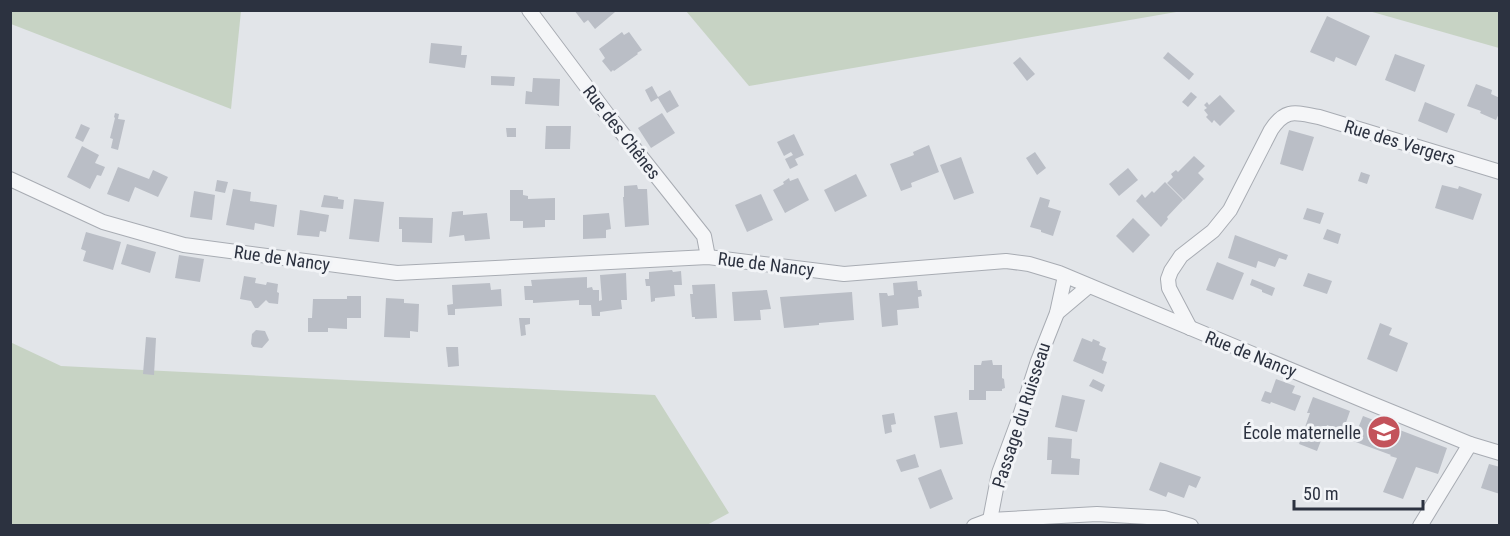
<svg xmlns="http://www.w3.org/2000/svg" width="1510" height="536" viewBox="0 0 1510 536" font-family="'Roboto Condensed',sans-serif">
<rect width="100%" height="100%" fill="#e2e5e9"/>
<g fill="#c7d3c4">
<polygon points="10,11 241,11 231,109 11,24"/>
<polygon points="686,11 1182,11 749,86"/>
<polygon points="1369,11 1499,11 1499,48"/>
<polygon points="10,342 61,366 655,395 729,513 705,526 11,525"/>
</g>
<g fill="#babec6">
<polygon points="574,10 613,10 615,12 595,29 588,20 584,23"/>
<polygon points="1327,16 1370,36 1356,66 1336,57 1334,62 1310,52"/>
<polygon points="622,32 624,35 629,32 642,50 637,53 638,54 614,71 613,70 611,72 602,61 605,58 599,49"/>
<polygon points="431,43 462,46 461,55 467,55 465,68 429,63"/>
<polygon points="1168,52 1194,74 1189,80 1163,58"/>
<polygon points="1395,54 1425,65 1415,92 1385,80"/>
<polygon points="1020,57 1035,74 1027,81 1013,63"/>
<polygon points="491,76 515,77 514,86 491,85"/>
<polygon points="533,78 560,79 559,106 525,104 526,91 532,92"/>
<polygon points="1476,84 1492,90 1491,94 1500,98 1500,111 1496,120 1480,113 1481,111 1467,106"/>
<polygon points="652,86 658,97 670,90 679,106 667,113 658,98 651,102 645,90"/>
<polygon points="1191,92 1197,97 1188,107 1182,102"/>
<polygon points="1220,95 1235,111 1220,126 1214,120 1212,123 1206,117 1208,115 1204,110 1207,108 1204,105 1207,102 1209,105"/>
<polygon points="1425,102 1455,114 1447,133 1418,121"/>
<polygon points="115,113 119,114 118,119 125,120 118,150 111,148 113,139 110,138 115,118 114,117"/>
<polygon points="662,113 675,133 651,148 638,128"/>
<polygon points="81,124 90,128 83,142 75,138"/>
<polygon points="546,126 571,126 570,149 545,149"/>
<polygon points="506,128 516,128 516,137 507,137"/>
<polygon points="1289,130 1314,137 1303,171 1280,164"/>
<polygon points="794,134 804,155 795,159 798,165 790,169 785,159 793,155 791,152 784,156 777,142"/>
<polygon points="929,145 939,172 911,183 912,187 901,191 890,164 914,155 913,152"/>
<polygon points="82,146 99,155 95,163 105,167 101,176 97,175 90,189 67,177"/>
<polygon points="1035,152 1046,168 1037,175 1026,158"/>
<polygon points="1194,156 1205,166 1198,173 1204,179 1184,200 1167,183 1173,177 1171,174 1176,170 1178,172"/>
<polygon points="961,157 974,193 954,200 940,165"/>
<polygon points="118,167 149,179 153,170 168,177 158,197 135,187 129,202 107,194"/>
<polygon points="1128,168 1138,180 1119,196 1109,184"/>
<polygon points="1361,172 1370,175 1367,184 1358,181"/>
<polygon points="856,174 867,196 835,212 824,190"/>
<polygon points="789,178 790,181 798,178 809,200 785,213 773,190 784,184 783,182"/>
<polygon points="217,180 228,182 225,193 215,191"/>
<polygon points="1165,182 1183,200 1167,217 1168,219 1161,227 1136,201 1142,194 1145,198 1152,191 1154,193"/>
<polygon points="637,185 638,189 647,189 649,225 625,227 623,197 624,197 624,186"/>
<polygon points="1442,185 1458,189 1459,186 1482,194 1473,220 1435,208"/>
<polygon points="233,189 251,192 250,201 277,205 274,227 255,223 254,230 226,225"/>
<polygon points="510,190 523,190 523,195 528,196 528,199 555,198 555,220 545,220 545,227 523,228 523,221 510,221"/>
<polygon points="194,191 215,195 212,220 190,217"/>
<polygon points="761,194 773,220 747,232 735,205"/>
<polygon points="324,195 338,197 338,199 344,200 343,209 321,207"/>
<polygon points="1040,197 1050,200 1048,207 1061,211 1053,236 1041,232 1041,230 1030,227"/>
<polygon points="354,199 384,202 379,242 349,239"/>
<polygon points="1307,208 1324,213 1320,224 1303,219"/>
<polygon points="300,210 329,215 326,232 320,231 319,237 297,235"/>
<polygon points="463,211 463,215 487,213 490,239 465,241 464,235 449,237 452,212"/>
<polygon points="609,213 611,229 606,230 606,238 583,239 583,215"/>
<polygon points="399,217 433,218 432,243 402,242 402,229 399,229"/>
<polygon points="1133,218 1150,235 1133,253 1116,236"/>
<polygon points="1327,229 1341,234 1338,244 1323,239"/>
<polygon points="86,232 121,242 113,270 83,261 86,251 81,249"/>
<polygon points="1235,235 1288,255 1286,260 1279,258 1275,267 1258,261 1256,268 1228,258"/>
<polygon points="127,244 156,252 150,273 121,264"/>
<polygon points="179,255 204,259 200,282 175,278"/>
<polygon points="1217,262 1244,273 1233,300 1206,290"/>
<polygon points="672,270 673,272 681,271 682,285 674,285 675,296 655,298 655,301 651,302 650,286 646,286 645,279 649,279 649,272"/>
<polygon points="626,273 627,300 621,300 622,309 600,312 600,316 592,316 591,305 579,305 579,300 533,303 533,300 525,300 524,286 532,286 531,280 587,277 587,288 592,287 593,290 599,290 599,301 602,300 600,275"/>
<polygon points="1308,273 1332,281 1327,294 1303,286"/>
<polygon points="244,276 256,278 255,283 266,285 267,282 278,284 277,292 279,293 278,304 269,303 266,300 258,308 255,308 251,301 240,299"/>
<polygon points="1252,279 1275,288 1272,296 1262,292 1262,290 1250,285"/>
<polygon points="917,281 918,290 921,290 922,296 918,297 919,308 897,310 898,325 882,327 879,293 887,293 888,296 894,295 893,283"/>
<polygon points="490,283 491,290 501,289 502,306 455,309 455,315 448,315 447,305 453,304 452,285"/>
<polygon points="715,284 717,318 695,319 695,317 692,317 690,294 693,294 692,285"/>
<polygon points="767,290 771,309 760,310 761,320 734,321 732,292"/>
<polygon points="852,292 854,320 819,323 819,325 784,328 780,297"/>
<polygon points="347,296 361,296 361,318 347,318 347,329 328,328 328,332 308,332 308,318 312,318 313,299 347,299"/>
<polygon points="386,298 404,299 404,303 419,304 418,332 410,331 410,338 384,337"/>
<polygon points="519,318 530,318 530,324 525,325 526,335 521,336"/>
<polygon points="1380,323 1392,328 1389,335 1408,343 1397,372 1367,359"/>
<polygon points="256,330 265,331 269,340 262,348 253,347 251,344 252,334"/>
<polygon points="146,337 156,338 154,375 143,374"/>
<polygon points="1082,338 1092,342 1093,339 1100,342 1099,345 1106,348 1102,360 1107,362 1103,374 1073,361"/>
<polygon points="446,347 458,347 459,366 448,367"/>
<polygon points="992,360 993,365 1002,365 1002,378 1004,379 1005,388 1002,389 1002,391 986,391 986,400 969,400 969,390 974,390 974,365 981,365 982,361"/>
<polygon points="1093,379 1105,385 1102,392 1089,386"/>
<polygon points="1276,379 1295,386 1292,393 1301,396 1295,411 1271,402 1270,404 1261,401 1265,391 1271,393"/>
<polygon points="1062,395 1085,400 1077,432 1055,427"/>
<polygon points="1313,397 1350,411 1343,431 1327,425 1317,451 1299,444 1310,413 1307,413"/>
<polygon points="957,412 963,444 940,448 934,416"/>
<polygon points="894,413 896,424 891,425 892,432 885,434 882,415"/>
<polygon points="1363,416 1447,448 1438,474 1416,467 1403,499 1383,492 1397,458 1390,456 1391,455 1353,441"/>
<polygon points="1048,437 1072,439 1071,458 1080,459 1079,475 1051,474 1052,460 1047,460"/>
<polygon points="915,454 919,467 901,472 896,460"/>
<polygon points="1160,462 1201,477 1196,488 1189,485 1184,498 1168,492 1166,497 1149,490"/>
<polygon points="1489,464 1500,467 1500,494 1481,488"/>
<polygon points="941,469 953,499 930,509 918,478"/>
</g>
<g fill="none" stroke-linecap="round" stroke-linejoin="round">
<defs>
<g id="street">
<polyline points="529,10 607,114 704,236 708,257"/>
<polyline points="10,179 103,222 184,245 397,273 708,257 844,274 1006,261 1029,264 1059,273 1365,401 1470,444 1500,453"/>
<polyline points="1057,313 1089,286"/>
<path d="M1190,328L1169,288L1168,279L1171,271L1181,256L1213,231L1230,210L1271,130C1286,107 1296,113 1319,117L1500,172"/>
<polyline points="974,526 990,520 1097,514 1164,518 1191,526"/>
<polyline points="991,526 990,520 999,473 1019,419 1038,361 1057,313 1065,276"/>
<polyline points="1420,526 1470,444"/>
</g>
</defs>
<use href="#street" stroke="#a8acb3" stroke-width="16"/>
<use href="#street" stroke="#f5f6f8" stroke-width="14"/>
</g>
<defs>
<symbol id="school-disc" viewBox="-11 -11 22 22"><circle r="9.5" fill="#c3535b" stroke="#f2f4f7"/><path d="M0-5L7-2L0 1L-7-2ZM-4 1L0 2.5L4 1V4Q0 6-4 4Z" fill="#fff"/></symbol>
</defs>
<g fill-rule="evenodd">
<use href="#school-disc" x="1365" y="413" width="38" height="38"/>
</g>
<g text-anchor="middle" dominant-baseline="central" stroke-width="6" stroke-linejoin="round" paint-order="stroke">
<g font-size="18" fill="#2c3240" stroke="#f2f4f7">
<text transform="translate(622 132) rotate(52)">Rue des Chênes</text>
<text transform="translate(1400 142) rotate(17)">Rue des Vergers</text>
<text transform="translate(282 258) rotate(8)">Rue de Nancy</text>
<text transform="translate(766 264) rotate(7)">Rue de Nancy</text>
<text transform="translate(1251 354) rotate(22)">Rue de Nancy</text>
<text transform="translate(1021 415) rotate(-72)">Passage du Ruisseau</text>
</g>
<g font-size="18" fill="#2c3240" stroke="#f2f4f7" text-anchor="end">
<text x="1361" y="432">École maternelle</text>
</g>
</g>
<rect width="1510" height="536" fill="none" stroke="#2c3240" stroke-width="24"/>
<path d="M1294 500v9h129v-9" fill="none" stroke="#2c3240" stroke-width="3"/>
<text x="1303" y="500" font-size="18" fill="#2c3240" stroke="#f2f4f7" stroke-width="4.5" paint-order="stroke">50 m</text>
</svg>
